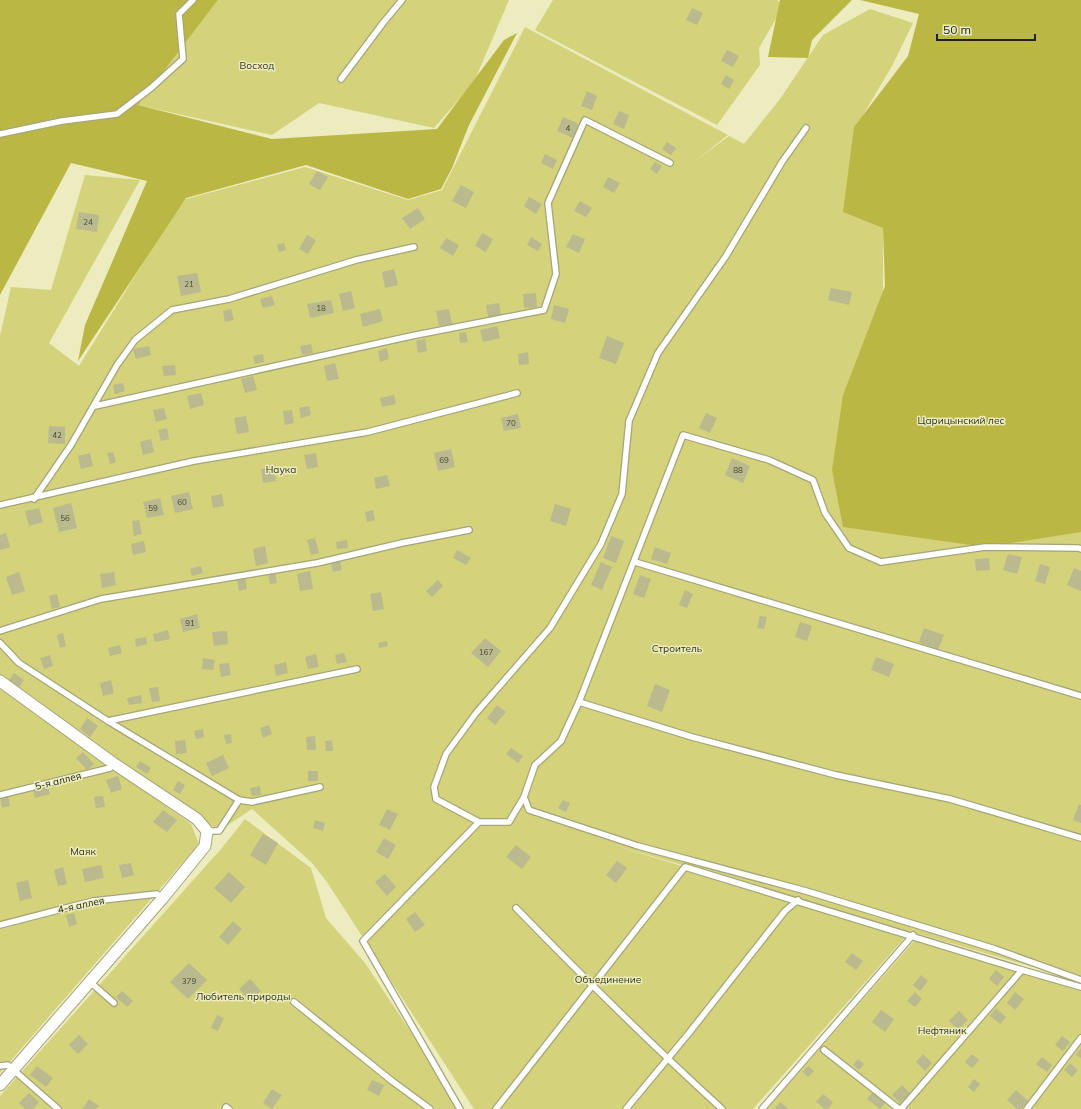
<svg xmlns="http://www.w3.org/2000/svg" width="1081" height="1109" viewBox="0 0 1081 1109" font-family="Mulish,sans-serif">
<rect width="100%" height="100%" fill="#ececbf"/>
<g fill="#d4d27b">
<polygon points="218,0 509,0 474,82 434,128 319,103 272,135 138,105"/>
<polygon points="553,0 777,0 784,5 759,48 760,65 717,125 535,30"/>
<polygon points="870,9 913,23 892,66 863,115 883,228 883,293 833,463 1081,532 1081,981 610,844 907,935 753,1109 474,1109 327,882 312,863 252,809 219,831 0,677 0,336 11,287 51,290 85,175 140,180 49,343 79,366 171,218 186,199 305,167 408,200 442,190 525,27 728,135 695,161 729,136 744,144 780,99 823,35"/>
<polygon points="0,689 191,824 199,844 0,1073"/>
<polygon points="245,819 311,868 326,918 365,963 462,1109 0,1109 0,1096 221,849"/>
<polygon points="915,940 1081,991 1081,1109 767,1109"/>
</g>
<g fill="#bbb745">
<polygon points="0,0 218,0 138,105 272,139 437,129 504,40 517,33 469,125 452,168 441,189 408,199 306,165 186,198 78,361 85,325 147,181 71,163 0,295"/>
<polygon points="780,0 852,0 812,40 808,58 768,57"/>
<polygon points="860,0 1081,0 1081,532 985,547 843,527 832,470 843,395 885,286 883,228 843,212 854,127 908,56 919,14"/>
</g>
<g fill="#baba8e">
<polygon points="692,8 703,13 697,25 686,20"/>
<polygon points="727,50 739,56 733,67 721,61"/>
<polygon points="726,75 734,80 729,89 721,84"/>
<polygon points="587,91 597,96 592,110 581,106"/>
<polygon points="619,111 629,115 624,129 613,124"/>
<polygon points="563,117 579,124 573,138 557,131"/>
<polygon points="667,142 676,148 671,155 662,149"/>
<polygon points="545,154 557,160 553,169 541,163"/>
<polygon points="655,162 662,166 657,174 650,169"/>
<polygon points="317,171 328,177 320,190 309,184"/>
<polygon points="608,177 620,183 614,193 603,187"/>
<polygon points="461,185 474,192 466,208 452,201"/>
<polygon points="529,197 542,204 536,214 524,206"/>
<polygon points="580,201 592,208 586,217 574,211"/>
<polygon points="418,208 425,219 410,229 402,218"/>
<polygon points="79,212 99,215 97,232 76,229"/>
<polygon points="482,233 493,239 486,252 475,246"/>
<polygon points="573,234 585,239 579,253 566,247"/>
<polygon points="307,235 316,240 308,254 299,249"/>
<polygon points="531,237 542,244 538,251 527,245"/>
<polygon points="446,238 459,245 453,256 440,248"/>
<polygon points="284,243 286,250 279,252 277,245"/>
<polygon points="394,269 398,285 385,288 382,272"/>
<polygon points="197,273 201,292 181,296 177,276"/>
<polygon points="831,288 852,292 849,305 828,300"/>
<polygon points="351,291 355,308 343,311 339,294"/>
<polygon points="536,293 537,307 524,308 523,294"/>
<polygon points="272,296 275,305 263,308 260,299"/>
<polygon points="331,300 334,313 310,318 307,304"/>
<polygon points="499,303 501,316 488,317 486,305"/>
<polygon points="554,305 569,309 565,323 551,319"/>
<polygon points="231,309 234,320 225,322 223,311"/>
<polygon points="380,309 383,321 363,327 360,314"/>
<polygon points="449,309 452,324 439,326 436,311"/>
<polygon points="497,326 500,338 483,342 480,330"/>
<polygon points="466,332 468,342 460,343 459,333"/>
<polygon points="607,336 624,343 616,364 599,358"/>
<polygon points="425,339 427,351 418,353 416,341"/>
<polygon points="311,344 313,353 302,355 300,346"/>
<polygon points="149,346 151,355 136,359 133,349"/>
<polygon points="387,348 389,359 380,362 378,351"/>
<polygon points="528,352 529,364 519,365 518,354"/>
<polygon points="263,354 264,362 255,364 253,356"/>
<polygon points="335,363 339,379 327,381 324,366"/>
<polygon points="175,365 176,375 164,376 162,366"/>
<polygon points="253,376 257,390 245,393 241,379"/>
<polygon points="123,383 125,391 115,394 113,385"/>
<polygon points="201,393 204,405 190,409 187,396"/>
<polygon points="394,395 396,404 382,407 380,398"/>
<polygon points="309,406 311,415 301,418 299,408"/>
<polygon points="164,408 167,419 156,422 153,410"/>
<polygon points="292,410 294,423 285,425 283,411"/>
<polygon points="706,413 717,418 710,433 699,428"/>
<polygon points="518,414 521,428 504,431 501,418"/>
<polygon points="246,416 249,432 237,434 234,418"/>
<polygon points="49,426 65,427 65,444 48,443"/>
<polygon points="167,428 169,439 161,441 158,430"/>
<polygon points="151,439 154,452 143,455 140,442"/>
<polygon points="451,449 455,467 438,471 434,453"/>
<polygon points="113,452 116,462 110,464 107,453"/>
<polygon points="90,453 93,466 81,469 78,456"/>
<polygon points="316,453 318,467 307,469 304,455"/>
<polygon points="732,458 750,466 743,483 725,475"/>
<polygon points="273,467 276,481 263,483 261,469"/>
<polygon points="387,475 390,486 376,489 374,478"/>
<polygon points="189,492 193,509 175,513 171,496"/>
<polygon points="222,494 224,506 213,508 211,496"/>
<polygon points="160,498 164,515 147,518 143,502"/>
<polygon points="71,503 77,528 59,532 53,508"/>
<polygon points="555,504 571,509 566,526 550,521"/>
<polygon points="39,508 43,522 29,526 25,511"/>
<polygon points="373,510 375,520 367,522 365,512"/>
<polygon points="139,520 142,534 134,536 132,521"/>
<polygon points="6,533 10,547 0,550 0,535"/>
<polygon points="611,536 624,541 616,563 603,558"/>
<polygon points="315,538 319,553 311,555 307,540"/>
<polygon points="347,540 348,548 337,549 336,542"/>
<polygon points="144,541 146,552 133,555 131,544"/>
<polygon points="265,546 268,563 256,566 253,549"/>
<polygon points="655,547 671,553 667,564 651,559"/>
<polygon points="457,550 471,558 466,565 453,558"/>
<polygon points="1008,554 1022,557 1017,574 1003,570"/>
<polygon points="989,558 990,570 976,571 975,559"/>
<polygon points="340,561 342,570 333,572 331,563"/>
<polygon points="601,562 612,567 602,590 591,585"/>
<polygon points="1040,564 1050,567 1045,584 1035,581"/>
<polygon points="201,566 203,573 192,576 190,569"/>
<polygon points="1074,568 1081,571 1081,591 1067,585"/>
<polygon points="310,571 313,589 300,591 297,574"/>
<polygon points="19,572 25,591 12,595 6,577"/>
<polygon points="114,572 116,585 102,588 100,574"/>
<polygon points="275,572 277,583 270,584 268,573"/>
<polygon points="640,575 651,579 644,598 633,594"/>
<polygon points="245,578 247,589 239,591 237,580"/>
<polygon points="438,580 443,586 432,597 426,591"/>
<polygon points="685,590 693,594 687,608 679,605"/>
<polygon points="381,592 384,609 373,611 370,594"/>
<polygon points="57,594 60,607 52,609 49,596"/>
<polygon points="197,614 200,628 183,632 180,619"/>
<polygon points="760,616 767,617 764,629 757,628"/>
<polygon points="800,622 812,626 807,641 795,637"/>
<polygon points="924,628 944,635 938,650 919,642"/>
<polygon points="168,630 170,639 155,642 153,634"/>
<polygon points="227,631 228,644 214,646 212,632"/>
<polygon points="63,633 66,646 60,648 57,635"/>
<polygon points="146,637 147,644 136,647 135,639"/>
<polygon points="485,638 501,651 488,667 471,653"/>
<polygon points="387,641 388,646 379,648 378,643"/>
<polygon points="120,645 122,653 110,656 108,648"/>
<polygon points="344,653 347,662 337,664 335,655"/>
<polygon points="316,654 319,667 308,669 305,657"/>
<polygon points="50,655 53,666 44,669 40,658"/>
<polygon points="876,657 894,664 889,677 871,670"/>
<polygon points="203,658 215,660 213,670 202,669"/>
<polygon points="286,662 288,673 276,676 274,665"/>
<polygon points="229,663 231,675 221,677 219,664"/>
<polygon points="14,673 24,680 19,687 9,680"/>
<polygon points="111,680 114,693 103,696 100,683"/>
<polygon points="655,684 670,690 662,712 647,706"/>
<polygon points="158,687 160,701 152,702 149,688"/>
<polygon points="141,695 142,703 129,705 127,698"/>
<polygon points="497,705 506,712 495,725 487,718"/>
<polygon points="87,718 98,726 90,737 80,729"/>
<polygon points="269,725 272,734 263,738 260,728"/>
<polygon points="203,729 204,737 196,739 194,731"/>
<polygon points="231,734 232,743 226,744 224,735"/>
<polygon points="315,736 316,750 307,750 306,737"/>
<polygon points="185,740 187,753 176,754 175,741"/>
<polygon points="332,740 333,751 326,751 325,741"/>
<polygon points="511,748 523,756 518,763 506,754"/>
<polygon points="83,752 94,764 87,770 76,758"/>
<polygon points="223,755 229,768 212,776 206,763"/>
<polygon points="140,761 151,768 147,774 136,767"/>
<rect x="308" y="771" width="10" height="10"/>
<polygon points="118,776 122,789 111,793 106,780"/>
<polygon points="178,781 185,785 180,794 173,790"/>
<polygon points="47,784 50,794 35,798 33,788"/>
<polygon points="260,786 261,795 252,796 250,788"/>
<polygon points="8,795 10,806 2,808 0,797"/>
<polygon points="103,796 105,807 96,808 94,797"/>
<polygon points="563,800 570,803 566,812 558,808"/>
<polygon points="1079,804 1081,805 1081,823 1073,820"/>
<polygon points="387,809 398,814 390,830 379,825"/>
<polygon points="163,810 177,820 167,832 153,822"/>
<polygon points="315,820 325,823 323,831 313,828"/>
<polygon points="263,834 278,843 266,865 250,855"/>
<polygon points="384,838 396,845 388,859 376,852"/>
<polygon points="516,845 531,857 522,869 506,857"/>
<polygon points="617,861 627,868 616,883 606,875"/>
<polygon points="131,863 134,875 122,878 119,865"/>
<polygon points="101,865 104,878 85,882 82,869"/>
<polygon points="63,867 67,884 58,886 54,870"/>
<polygon points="229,872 245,887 231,903 214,888"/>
<polygon points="385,874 396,887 387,896 375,882"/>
<polygon points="28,880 32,898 20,901 16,883"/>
<polygon points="415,912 425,925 415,932 406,919"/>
<polygon points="74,913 77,924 69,927 66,915"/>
<polygon points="233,921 242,929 228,945 219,937"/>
<polygon points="852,953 863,961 856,970 845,962"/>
<polygon points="189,963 207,980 188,999 170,982"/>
<polygon points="996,970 1004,977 997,986 989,979"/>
<polygon points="921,975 928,981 920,991 913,985"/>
<polygon points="250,979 261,991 250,1001 239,989"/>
<polygon points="122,991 133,1001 127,1007 116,997"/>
<polygon points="915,992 922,999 915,1007 907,1001"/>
<polygon points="1015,992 1024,999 1015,1010 1007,1003"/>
<polygon points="996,1008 1006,1017 1000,1024 990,1016"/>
<polygon points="881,1010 894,1019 885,1032 872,1022"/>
<polygon points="959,1011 968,1020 958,1030 949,1021"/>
<polygon points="217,1015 224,1018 218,1031 211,1028"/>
<polygon points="79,1035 88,1044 78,1054 69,1045"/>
<polygon points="1062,1036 1070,1042 1063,1051 1055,1045"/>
<polygon points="1081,1048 1081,1058 1076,1055"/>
<polygon points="923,1054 932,1063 925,1071 916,1062"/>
<polygon points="972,1054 979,1060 972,1068 965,1062"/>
<polygon points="1042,1057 1052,1065 1047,1072 1036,1064"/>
<polygon points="858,1059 864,1064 859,1070 853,1065"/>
<polygon points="1070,1063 1078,1070 1072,1077 1064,1070"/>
<polygon points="37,1066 53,1078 46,1087 30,1075"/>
<polygon points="808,1066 814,1071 808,1077 803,1072"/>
<polygon points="974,1079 980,1084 974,1092 968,1087"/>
<polygon points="372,1080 384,1085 379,1096 367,1090"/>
<polygon points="902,1085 910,1093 900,1103 892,1095"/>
<polygon points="272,1089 282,1095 272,1109 263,1103"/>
<polygon points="1016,1090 1028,1101 1021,1109 1017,1109 1007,1100"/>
<polygon points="873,1092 886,1102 880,1109 867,1099"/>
<polygon points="29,1093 39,1102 33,1109 25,1109 19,1103"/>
<polygon points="823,1094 833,1102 828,1109 825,1109 816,1102"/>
<polygon points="89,1099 99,1106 96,1109 82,1109"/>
<polygon points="780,1102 789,1109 774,1109"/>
</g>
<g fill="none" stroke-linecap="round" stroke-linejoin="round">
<defs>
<g id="lane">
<polyline points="341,79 383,23 402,0"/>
<polyline points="0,134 62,121 117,114 151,88 183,59 179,14 193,0"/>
<polyline points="95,406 411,336 544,310 556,274 548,203 585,120 670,163"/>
<polyline points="34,499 71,445 117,365 135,340 172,310 229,299 356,260 414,247"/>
<polyline points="0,505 194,461 368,432 517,393"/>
<polyline points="1081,549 1078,548 985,547 881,562 849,548 825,513 813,480 769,460 683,435 579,702 561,741 535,765 524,797 529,810 638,846 806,891 995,949 1081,980"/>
<polyline points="635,562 1081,696"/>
<polyline points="0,631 101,599 317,563 402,543 469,530"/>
<polyline points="0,643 19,663 108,721 239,800 252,802 320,787"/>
<polyline points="579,702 692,737 836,775 950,799 1081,838"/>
<polyline points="108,721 357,669"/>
<polyline points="0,795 110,768 113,763"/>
<polyline points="524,797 509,822 479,822 436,799 434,787 446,754 476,713 550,628 601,544 622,494 629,421 658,353 726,256 782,162 806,128"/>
<polyline points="207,831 219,831 239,800"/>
<path d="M516,908C583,977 651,1044 722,1109"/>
<polyline points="0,925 93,901 157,894 162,899"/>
<polyline points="90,982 114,1003"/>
<polyline points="294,1002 392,1081 430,1109"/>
<polyline points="824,1050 899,1109"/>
<polyline points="0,1066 8,1065 58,1109"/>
<polyline points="225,1109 226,1107 229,1109"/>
<polyline points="460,1109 363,941 479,822"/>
<polyline points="496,1109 685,867 1022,970"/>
<polyline points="626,1109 689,1033 785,911 798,900"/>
<polyline points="762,1109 913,935"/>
<polyline points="901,1109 1022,970 1081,987"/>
<polyline points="1027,1109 1081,1038"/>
</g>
<polyline id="street" points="0,681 113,763 197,819 207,831 205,846 162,899 0,1085"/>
</defs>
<use href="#lane" stroke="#a5a57a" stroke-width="8"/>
<use href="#street" stroke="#a5a57a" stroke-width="13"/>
<use href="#lane" stroke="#fff" stroke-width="5.5"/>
<use href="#street" stroke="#fff" stroke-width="11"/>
</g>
<g text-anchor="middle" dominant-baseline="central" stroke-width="3" stroke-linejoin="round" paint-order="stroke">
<g font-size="8" fill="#494831">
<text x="568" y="128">4</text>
<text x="88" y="222">24</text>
<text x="189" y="284">21</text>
<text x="321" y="308">18</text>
<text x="511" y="423">70</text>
<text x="57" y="435">42</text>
<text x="444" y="460">69</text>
<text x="738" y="470">88</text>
<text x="182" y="502">60</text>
<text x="153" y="508">59</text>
<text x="65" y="518">56</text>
<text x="190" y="623">91</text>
<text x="486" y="652">167</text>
<text x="189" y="981">379</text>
</g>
<g font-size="10" fill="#323219" stroke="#ececbf">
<text x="257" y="65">Восход</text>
<text x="961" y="420">Царицынский лес</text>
<text x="281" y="469">Наука</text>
<text x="677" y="648">Строитель</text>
<text x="83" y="851">Маяк</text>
<text x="608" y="979">Объединение</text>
<text x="243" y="996">Любитель природы</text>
<text x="942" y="1030">Нефтяник</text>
</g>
<g font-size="10" fill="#232212" stroke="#ececbf">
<text transform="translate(58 781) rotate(-14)">5-я аллея</text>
<text transform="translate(81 905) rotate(-12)">4-я аллея</text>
</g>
</g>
<path d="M937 34v6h98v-6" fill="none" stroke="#232212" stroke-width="2"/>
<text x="943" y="34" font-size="12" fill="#232212" stroke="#ececbf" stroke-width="3" paint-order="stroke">50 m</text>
</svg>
